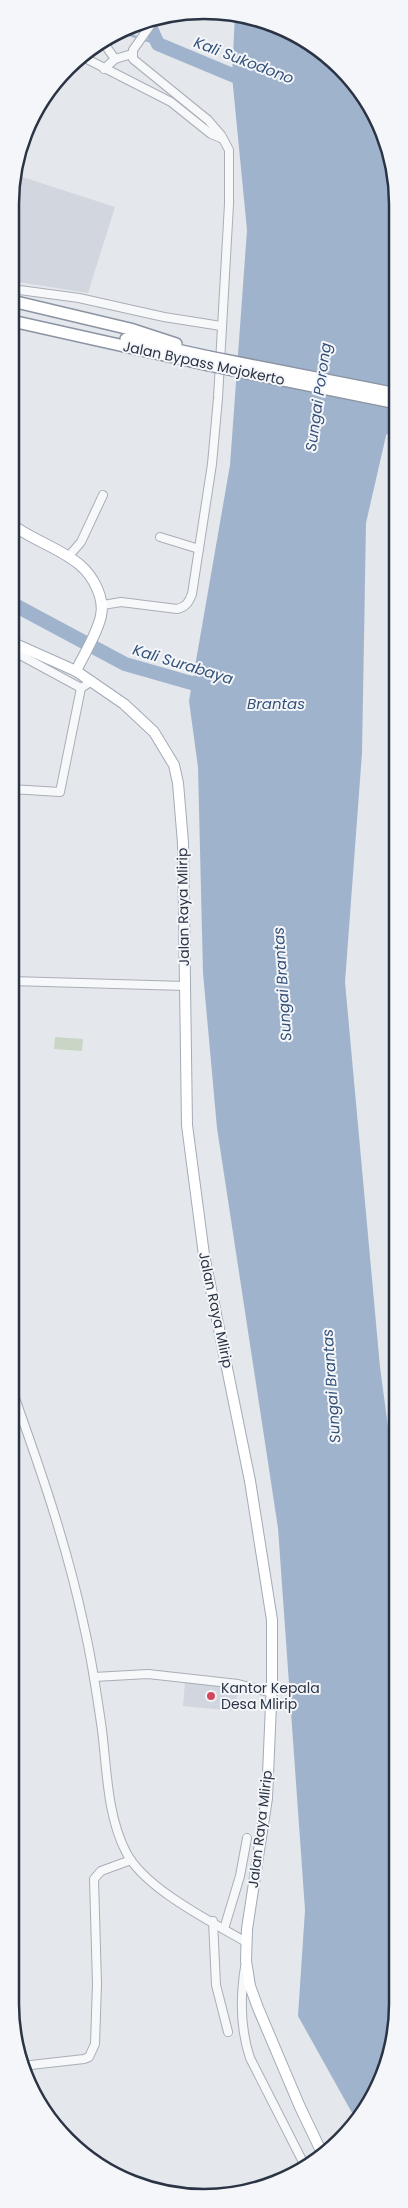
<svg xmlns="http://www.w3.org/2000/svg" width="408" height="2208" viewBox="0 0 408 2208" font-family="Poppins,sans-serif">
<rect width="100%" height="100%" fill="#e4e7ec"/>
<g fill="#d2d6de">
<polygon points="13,174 115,207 88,293 12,281 12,179"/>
<polygon points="185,1681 239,1687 235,1711 183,1706"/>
</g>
<polygon fill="#c9d6c5" points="55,1037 83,1039 82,1051 54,1049"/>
<polygon fill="#9fb4cc" points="235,13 290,30 341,67 378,118 398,191 395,361 388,427 366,523 362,753 345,982 380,1367 397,1494 396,2029 372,2101 356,2120 298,2016 305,1910 278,1528 217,1128 203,973 198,767 189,701 230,465 247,230 232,76"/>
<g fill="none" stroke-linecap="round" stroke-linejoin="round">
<polyline stroke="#9fb4cc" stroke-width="2.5" points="125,31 130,35 158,44"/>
<g stroke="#9fb4cc" stroke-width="14">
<polyline points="147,20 158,44 249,82"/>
<polyline points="371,426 397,428"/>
<polyline points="11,603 125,664 209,688"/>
</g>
<defs>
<g id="minor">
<polyline points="103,42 115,59"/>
<polyline points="81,56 171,102 211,134 223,139"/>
<polyline points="104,69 115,59 132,54"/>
<polyline points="12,289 79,298 164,317 221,326"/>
<polyline points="160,537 199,549"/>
<polyline points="68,557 81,542 103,495"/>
<path d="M103,605L121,602L177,609C186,607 189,602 192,594L212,464L218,398L229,204V150L221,135L208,120L133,59V50L157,16"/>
<polyline points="11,650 81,688"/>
<polyline points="11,789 60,792 81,688 92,681"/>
<polyline points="11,981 185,986"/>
<path d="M11,1387C39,1465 67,1545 84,1626C92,1660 97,1695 102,1730C107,1770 107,1815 126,1852C144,1888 210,1921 246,1942"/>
<polyline points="94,1677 148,1674 238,1684 272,1693"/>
<polyline points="213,1921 216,1985 228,2032"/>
<polyline points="224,1929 240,1876 247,1838"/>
<path d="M245,1967C240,1998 240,2028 250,2058L305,2166"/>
<polyline points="22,2066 84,2059 89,2057 95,2044 97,1984 94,1879 101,1871 131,1860"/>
</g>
<g id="major">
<path d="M11,524C32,540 60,548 80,565C93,576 105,598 101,616C97,634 84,654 76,671"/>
<polyline points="11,642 76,671 124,704 154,732 174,765 178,783 183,843 187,1125 204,1255 250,1481 272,1620 272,1681 267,1798 247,1929 246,1961 250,1986 258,2008 300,2107 323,2155"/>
</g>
<g id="highway">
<polyline points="12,301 130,329 176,344"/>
<polyline points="12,321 209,365"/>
<polyline points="126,339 209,357"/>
</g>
</defs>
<use href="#minor" stroke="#a9aeb7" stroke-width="10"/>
<use href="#major" stroke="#a3abb8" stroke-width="12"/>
<use href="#highway" stroke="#8b94a3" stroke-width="14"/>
<use href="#minor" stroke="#f7f8fa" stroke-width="8"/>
<use href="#major" stroke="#fff" stroke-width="10"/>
<use href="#highway" stroke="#fff" stroke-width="11"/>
<defs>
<g id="highway-bridge">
<polyline points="209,357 397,394"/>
<polyline points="209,365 397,403"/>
</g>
</defs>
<use href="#highway-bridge" stroke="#8b94a3" stroke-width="14" stroke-linecap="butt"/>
<use href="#highway-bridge" stroke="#fff" stroke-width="11"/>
</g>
<circle fill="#d1495b" stroke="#f4f6f9" stroke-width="2" cx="211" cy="1696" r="5"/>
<g text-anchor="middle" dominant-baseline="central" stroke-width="4" stroke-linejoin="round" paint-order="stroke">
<g font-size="14" fill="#2b3445" stroke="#f4f6f9">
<text transform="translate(204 363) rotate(12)">Jalan Bypass Mojokerto</text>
<text transform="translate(183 907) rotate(-91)">Jalan Raya Mlirip</text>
<text transform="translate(216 1310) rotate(78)">Jalan Raya Mlirip</text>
<text transform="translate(260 1829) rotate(-83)">Jalan Raya Mlirip</text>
</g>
<g font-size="14" fill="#2b3445" stroke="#f4f6f9" text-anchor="start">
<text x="221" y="1688">Kantor Kepala<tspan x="221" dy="16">Desa Mlirip</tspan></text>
</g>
<g font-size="15" font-style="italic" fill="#34527a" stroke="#f4f6f9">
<text transform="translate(244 60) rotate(21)">Kali Sukodono</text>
<text transform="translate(318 397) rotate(-82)">Sungai Porong</text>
<text transform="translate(183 664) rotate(17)">Kali Surabaya</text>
<text x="276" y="703">Brantas</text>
<text transform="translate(282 984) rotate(-94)">Sungai Brantas</text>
<text transform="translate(331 1386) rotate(-94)">Sungai Brantas</text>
</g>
</g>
<path d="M0 0H408V2208H0ZM204 19H204A185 185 0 0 1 389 204V2004A185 185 0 0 1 204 2189H204A185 185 0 0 1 19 2004V204A185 185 0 0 1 204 19Z" fill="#f4f6f9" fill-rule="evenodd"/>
<path fill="none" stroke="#2b3445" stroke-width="2.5" d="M204 19H204A185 185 0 0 1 389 204V2004A185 185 0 0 1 204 2189H204A185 185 0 0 1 19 2004V204A185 185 0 0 1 204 19Z"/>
</svg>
